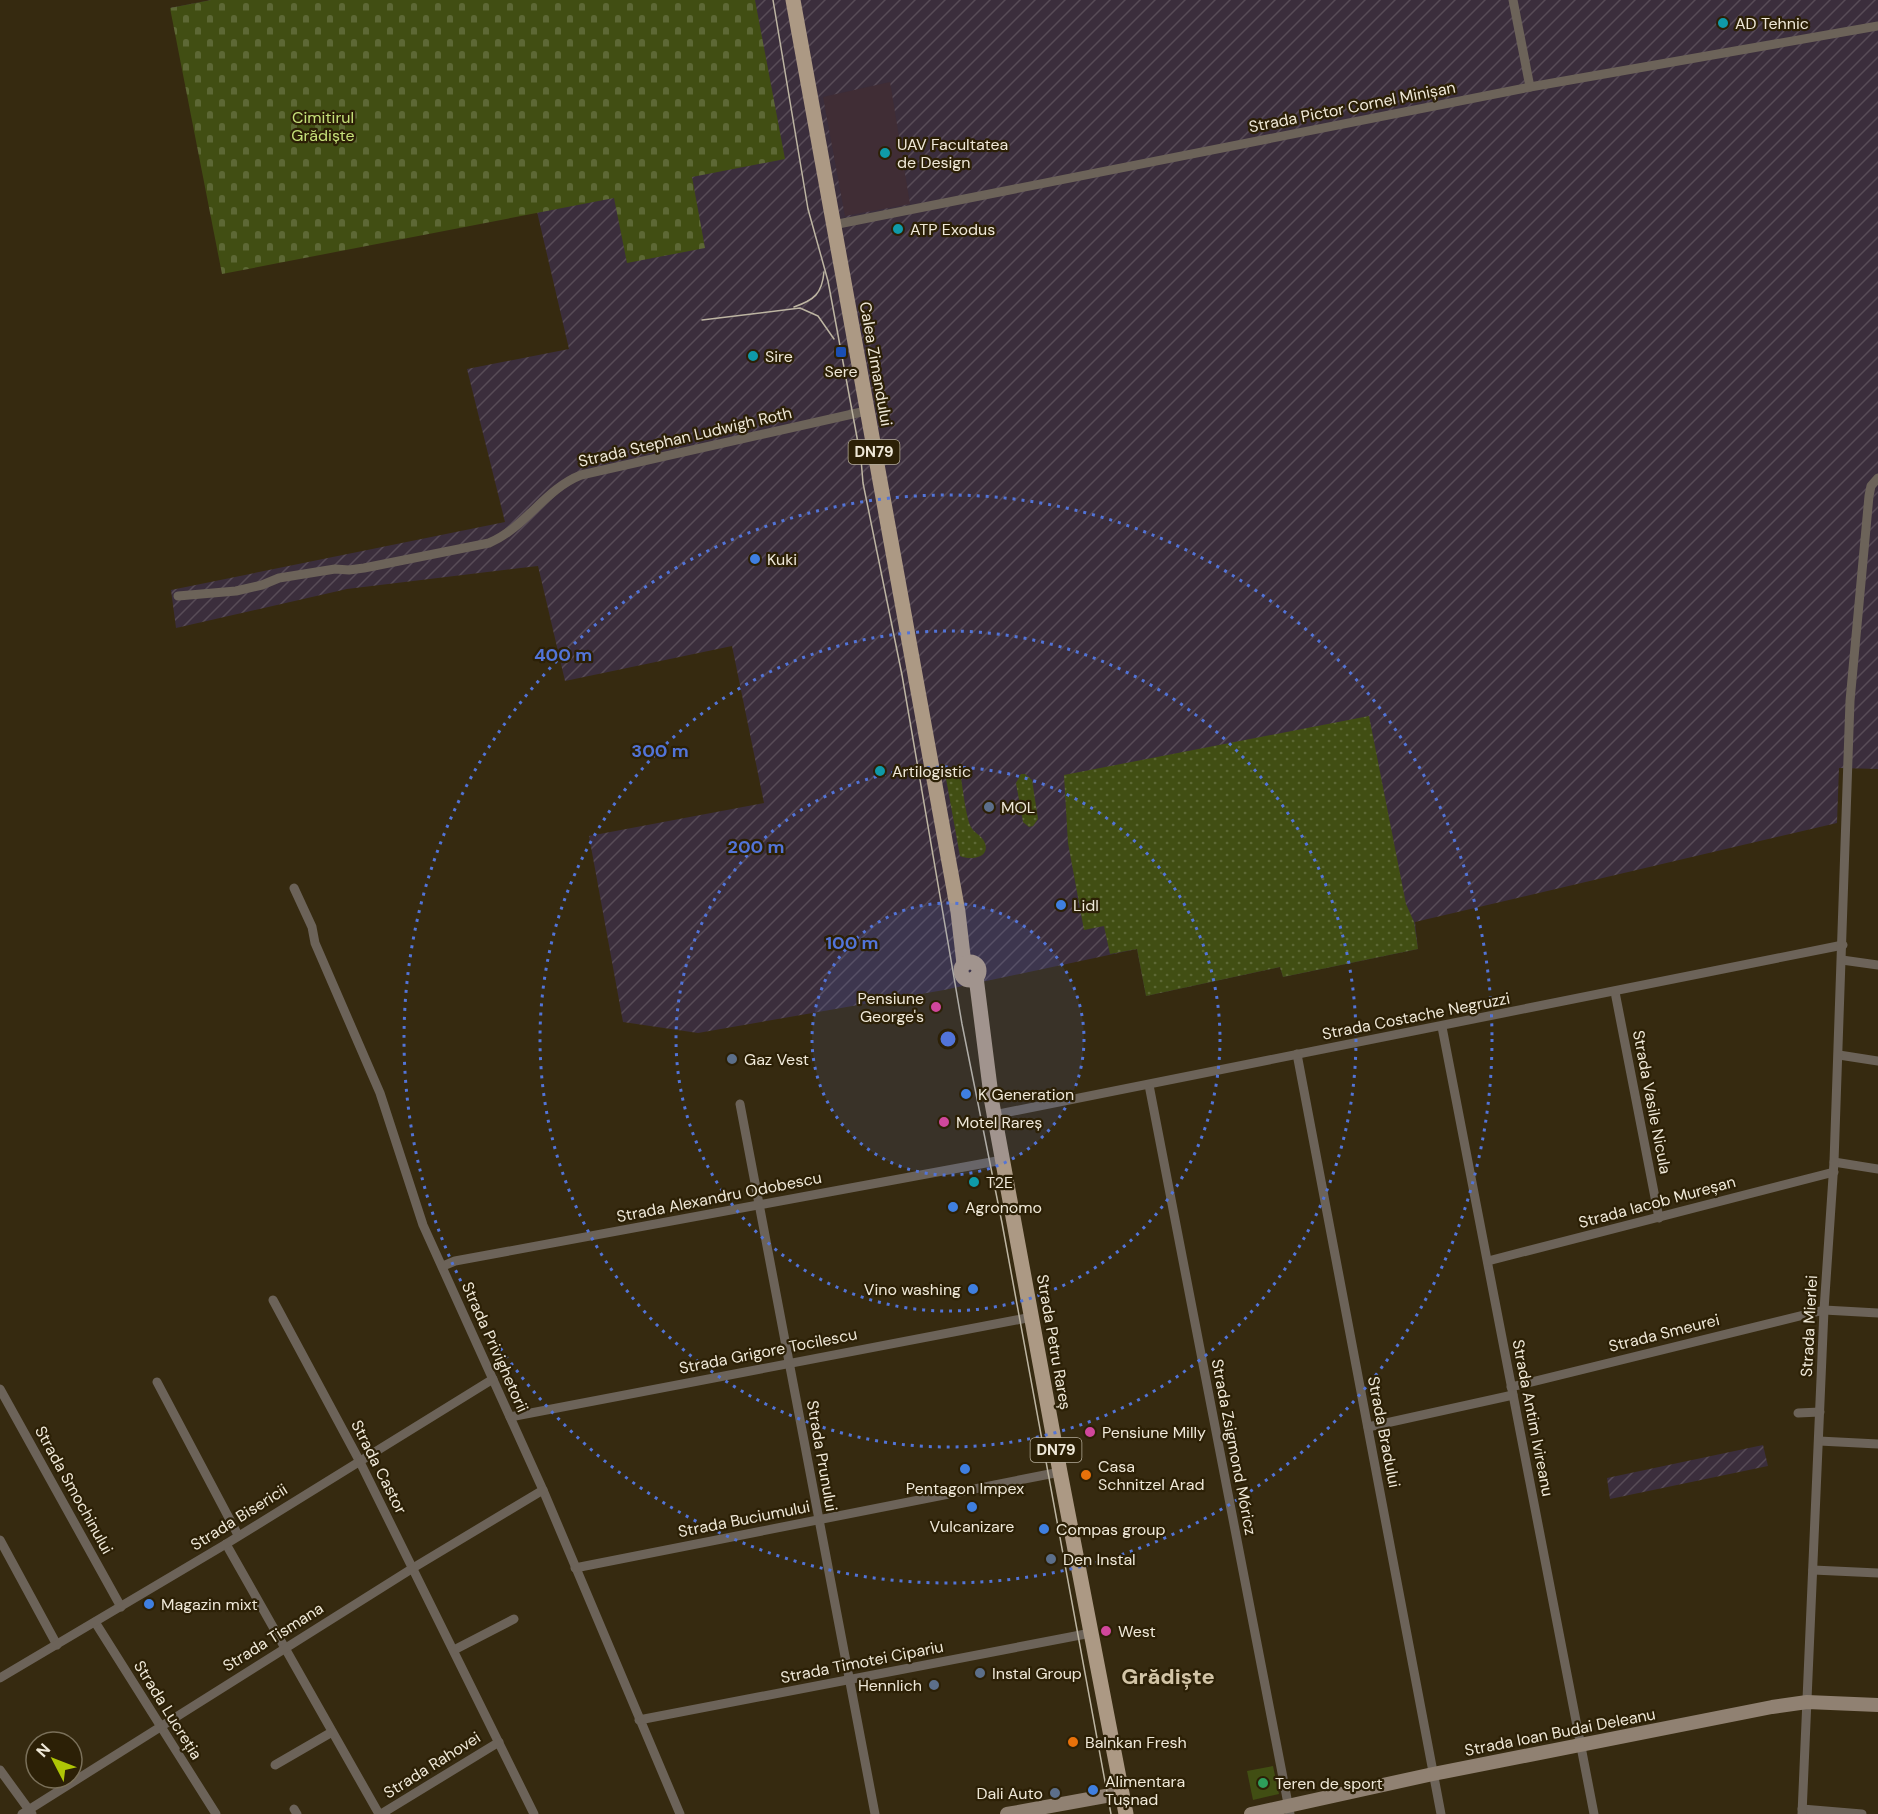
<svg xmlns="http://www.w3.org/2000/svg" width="1878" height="1814" viewBox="0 0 1878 1814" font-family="'DM Sans',sans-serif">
<defs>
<pattern id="industrial-furrows" width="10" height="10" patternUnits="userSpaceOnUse" patternTransform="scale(1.5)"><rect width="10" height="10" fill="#3b2e3c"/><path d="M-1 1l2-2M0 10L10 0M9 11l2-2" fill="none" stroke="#584c57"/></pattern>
<pattern id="grass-dots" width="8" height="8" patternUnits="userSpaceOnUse" patternTransform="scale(1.5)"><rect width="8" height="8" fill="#414e13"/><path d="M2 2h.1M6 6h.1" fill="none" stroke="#5d6835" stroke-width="1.8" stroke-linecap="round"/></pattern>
<pattern id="cemetery-stones" width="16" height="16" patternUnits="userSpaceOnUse" patternTransform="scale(1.5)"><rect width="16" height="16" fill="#414e13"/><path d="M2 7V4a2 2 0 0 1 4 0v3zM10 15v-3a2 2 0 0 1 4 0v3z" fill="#5d6835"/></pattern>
</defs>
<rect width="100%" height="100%" fill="#362a10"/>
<g fill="url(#industrial-furrows)">
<polygon points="211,0 1878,0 1878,769 1839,768 1837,823 1415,922 1418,949 1283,977 1280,967 1146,996 1137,949 944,990 698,1033 623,1022 589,836 764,803 732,646 565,681 538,566 347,589 176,628 171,590 505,522 467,369 569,349 535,203 170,8"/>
<polygon points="1763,1445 1768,1466 1610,1499 1607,1478"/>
</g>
<polygon fill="#402d35" points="890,82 910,204 845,216 823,97"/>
<g fill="url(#grass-dots)">
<polygon points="1369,716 1406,904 1414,922 1418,949 1283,977 1280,967 1146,996 1137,949 1110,954 1104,926 1084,930 1068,843 1064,775"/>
<path d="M953,768H958L960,771C962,782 966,819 971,827C973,832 981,835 984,841C992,857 972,861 960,856L945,773Z"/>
<polygon points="1021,774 1025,774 1032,780 1038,819 1033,826 1029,827 1023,822 1016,783"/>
</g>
<polygon fill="url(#cemetery-stones)" points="211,0 755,0 785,159 692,177 705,248 627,263 614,198 222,274 170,8"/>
<polygon fill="#414e13" points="1273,1766 1279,1794 1253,1800 1247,1771"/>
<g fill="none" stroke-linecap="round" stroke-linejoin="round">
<g stroke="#6c6359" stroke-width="9">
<polyline points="1513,0 1530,87"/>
<polyline points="833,225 1530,87 1878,26"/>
<path d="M178,596L236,591L262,585L279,578L335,569L349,570L364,568L489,543C525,528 545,489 581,475L866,411"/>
<polyline points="294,888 312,927 315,943 380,1093 423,1225 543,1490 680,1814"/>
<polyline points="1842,960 1878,965"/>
<polyline points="1615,992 1659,1218"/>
<polyline points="1442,1027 1594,1814"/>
<polyline points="1297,1054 1441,1814"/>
<polyline points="1839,1055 1878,1061"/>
<polyline points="1149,1085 1290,1814"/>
<polyline points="740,1104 875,1814"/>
<polyline points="994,1115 1843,945"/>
<polyline points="1834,1162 1878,1169"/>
<polyline points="1488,1261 1834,1172"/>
<polyline points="443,1266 455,1261 1002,1160"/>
<polyline points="273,1300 359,1460 534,1814"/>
<polyline points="157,1382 238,1535"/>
<polyline points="1511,1387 1824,1310 1878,1313"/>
<polyline points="0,1389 121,1607"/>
<polyline points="1798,1413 1820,1412"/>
<polyline points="510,1417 1032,1317"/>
<polyline points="1368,1427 1513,1395"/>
<polyline points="1819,1441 1878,1444"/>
<polyline points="0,1540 57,1645"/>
<polyline points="226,1544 379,1814"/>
<polyline points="575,1568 1060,1472"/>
<polyline points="1813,1570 1878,1573"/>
<polyline points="95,1622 216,1814"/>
<polyline points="454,1650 514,1619"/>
<polyline points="0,1678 226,1544 493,1379"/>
<polyline points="639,1720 1091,1633"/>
<polyline points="275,1765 332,1732"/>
<polyline points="0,1770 32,1814"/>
<polyline points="294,1809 297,1814"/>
<polyline points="1802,1809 1862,1814"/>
<polyline points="22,1814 413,1568 543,1490"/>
<polyline points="381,1814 499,1742"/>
<polyline points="1802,1814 1824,1310 1834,1162 1850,701 1869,496 1871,486 1878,478"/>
</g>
<g stroke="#908172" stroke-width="14">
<polyline points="1007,1814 1122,1793"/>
<polyline points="1251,1814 1433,1774 1772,1707 1807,1702 1878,1705"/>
</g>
<g stroke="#ac9984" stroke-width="15">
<polyline points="793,0 958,912 964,964"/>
<circle cx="970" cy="971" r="9"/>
<polyline points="976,977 992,1103 1060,1472 1126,1814"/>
</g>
<g stroke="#bdb5a2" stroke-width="1.5">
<polyline points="773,0 808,209 828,281 861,459 863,483 902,675 962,1024 1002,1223 1111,1814"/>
<path d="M794,307C814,300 822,294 824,272"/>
<polyline points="702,320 800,308 818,316 834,339"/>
</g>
</g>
<circle cx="948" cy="1039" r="136" fill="#5274d8" fill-opacity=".12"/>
<g fill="none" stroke="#5274d8" stroke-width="3" stroke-dasharray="3 6">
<circle cx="948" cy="1039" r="136"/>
<circle cx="948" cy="1039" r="272"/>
<circle cx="948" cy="1039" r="408"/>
<circle cx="948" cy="1039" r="544"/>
</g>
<g fill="#0f9aa8" stroke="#2c2006" stroke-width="2">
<circle cx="1723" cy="23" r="6"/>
<circle cx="885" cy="153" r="6"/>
<circle cx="898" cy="229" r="6"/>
<circle cx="753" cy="356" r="6"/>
<circle cx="880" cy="771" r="6"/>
<circle cx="974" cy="1182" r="6"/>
</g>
<rect fill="#1a4fb4" stroke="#2c2006" stroke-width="2" x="835" y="346" width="12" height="12" rx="3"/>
<g fill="#3f7fe0" stroke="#2c2006" stroke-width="2">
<circle cx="755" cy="559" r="6"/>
<circle cx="1061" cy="905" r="6"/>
<circle cx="966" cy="1094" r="6"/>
<circle cx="953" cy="1207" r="6"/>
<circle cx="973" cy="1289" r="6"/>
<circle cx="965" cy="1469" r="6"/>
<circle cx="972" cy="1507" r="6"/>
<circle cx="1044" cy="1529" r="6"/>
<circle cx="149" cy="1604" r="6"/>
<circle cx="1093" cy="1790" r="6"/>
</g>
<g fill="#5c6f8a" stroke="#2c2006" stroke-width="2">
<circle cx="989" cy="807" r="6"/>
<circle cx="732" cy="1059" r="6"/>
<circle cx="1051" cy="1559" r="6"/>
<circle cx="980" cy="1673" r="6"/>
<circle cx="934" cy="1685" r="6"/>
<circle cx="1055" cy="1793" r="6"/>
</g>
<g fill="#d1479c" stroke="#2c2006" stroke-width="2">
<circle cx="936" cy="1007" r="6"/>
<circle cx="944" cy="1122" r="6"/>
<circle cx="1090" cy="1432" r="6"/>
<circle cx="1106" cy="1631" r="6"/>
</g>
<g fill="#e8710a" stroke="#2c2006" stroke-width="2">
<circle cx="1086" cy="1475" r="6"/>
<circle cx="1073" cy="1742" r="6"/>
</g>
<circle fill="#2e9e5b" stroke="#2c2006" stroke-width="2" cx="1263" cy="1783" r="6"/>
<g text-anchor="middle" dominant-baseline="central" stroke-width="4.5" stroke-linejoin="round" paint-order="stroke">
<g fill="#2c2006" stroke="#b4ac99" stroke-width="1.5">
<rect x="848.5" y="440" width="51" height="24" rx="4.5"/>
<rect x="1030.5" y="1438" width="51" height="24" rx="4.5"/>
</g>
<g font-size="15" font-weight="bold" fill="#efe8d8">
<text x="874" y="452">DN79</text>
<text x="1056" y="1450">DN79</text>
</g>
<g font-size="16" fill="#efe8d8" stroke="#2c2006" text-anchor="start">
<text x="1735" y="23">AD Tehnic</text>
<text x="897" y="144">UAV Facultatea<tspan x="897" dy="18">de Design</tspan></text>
<text x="910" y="229">ATP Exodus</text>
<text x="765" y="356">Sire</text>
<text x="841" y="371" text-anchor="middle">Sere</text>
<text x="767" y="559">Kuki</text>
<text x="892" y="771">Artilogistic</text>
<text x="1001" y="807">MOL</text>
<text x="1073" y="905">Lidl</text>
<text x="924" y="998" text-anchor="end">Pensiune<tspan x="924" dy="18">George's</tspan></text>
<text x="744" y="1059">Gaz Vest</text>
<text x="978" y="1094">K Generation</text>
<text x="956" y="1122">Motel Rareș</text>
<text x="986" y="1182">T2E</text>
<text x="965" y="1207">Agronomo</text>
<text x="961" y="1289" text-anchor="end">Vino washing</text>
<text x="1102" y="1432">Pensiune Milly</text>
<text x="1098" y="1466">Casa<tspan x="1098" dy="18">Schnitzel Arad</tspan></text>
<text x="965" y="1488" text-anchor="middle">Pentagon Impex</text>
<text x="972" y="1526" text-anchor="middle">Vulcanizare</text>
<text x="1056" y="1529">Compas group</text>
<text x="1063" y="1559">Den Instal</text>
<text x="161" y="1604">Magazin mixt</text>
<text x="1118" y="1631">West</text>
<text x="992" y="1673">Instal Group</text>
<text x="922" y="1685" text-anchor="end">Hennlich</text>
<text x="1085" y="1742">Balnkan Fresh</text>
<text x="1105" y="1781">Alimentara<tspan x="1105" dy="18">Tușnad</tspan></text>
<text x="1275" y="1783">Teren de sport</text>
<text x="1043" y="1793" text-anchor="end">Dali Auto</text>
</g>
<g font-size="16" fill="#efe8d8" stroke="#2c2006">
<text transform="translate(1352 107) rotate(-11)">Strada Pictor Cornel Minișan</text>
<text transform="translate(876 364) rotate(80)">Calea Zimandului</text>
<text transform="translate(685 437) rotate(-13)">Strada Stephan Ludwigh Roth</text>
<text transform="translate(1416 1016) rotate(-11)">Strada Costache Negruzzi</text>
<text transform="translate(1652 1102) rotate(79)">Strada Vasile Nicula</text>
<text transform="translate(719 1197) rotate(-11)">Strada Alexandru Odobescu</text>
<text transform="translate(1657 1202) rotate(-15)">Strada Iacob Mureșan</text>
<text transform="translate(1809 1326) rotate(-87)">Strada Mierlei</text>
<text transform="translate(1664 1333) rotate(-14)">Strada Smeurei</text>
<text transform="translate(1054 1342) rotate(80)">Strada Petru Rareș</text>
<text transform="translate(495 1347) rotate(66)">Strada Privighetorii</text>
<text transform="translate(768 1351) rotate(-11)">Strada Grigore Tocilescu</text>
<text transform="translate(1533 1418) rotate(79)">Strada Antim Ivireanu</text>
<text transform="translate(1384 1432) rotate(79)">Strada Bradului</text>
<text transform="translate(1234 1447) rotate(79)">Strada Zsigmond Móricz</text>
<text transform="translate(822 1456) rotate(80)">Strada Prunului</text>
<text transform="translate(379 1467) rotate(63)">Strada Castor</text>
<text transform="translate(74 1490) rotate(61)">Strada Smochinului</text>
<text transform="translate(239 1517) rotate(-32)">Strada Bisericii</text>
<text transform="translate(744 1519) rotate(-11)">Strada Buciumului</text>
<text transform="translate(273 1637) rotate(-32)">Strada Tismana</text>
<text transform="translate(862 1662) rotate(-11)">Strada Timotei Cipariu</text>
<text transform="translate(168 1710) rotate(58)">Strada Lucreția</text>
<text transform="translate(1560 1732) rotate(-11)">Strada Ioan Budai Deleanu</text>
<text transform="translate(432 1765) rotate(-32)">Strada Rahovei</text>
</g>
<g font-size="16" fill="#c6e17a" stroke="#2c2006">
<text x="323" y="117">Cimitirul<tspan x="323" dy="18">Grădiște</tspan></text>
</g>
<g font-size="22" font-weight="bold" fill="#d3c5a7" stroke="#2c2006">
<text x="1168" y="1676">Grădiște</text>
</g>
</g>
<circle cx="948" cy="1039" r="9" fill="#5274d8" stroke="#2c2006" stroke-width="3"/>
<g font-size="18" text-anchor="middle" font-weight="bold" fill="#5274d8" stroke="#2c2006" stroke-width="4.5" stroke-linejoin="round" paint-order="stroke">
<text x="563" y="661">400 m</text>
<text x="660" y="757">300 m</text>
<text x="756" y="853">200 m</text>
<text x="852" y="949">100 m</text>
</g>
<g transform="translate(54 1760) rotate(312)"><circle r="28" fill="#2c2006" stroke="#7a705a" stroke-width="1.5"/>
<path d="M0-4.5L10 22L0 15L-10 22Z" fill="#afc506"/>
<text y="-9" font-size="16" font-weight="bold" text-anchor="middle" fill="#efe8d8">N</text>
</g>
</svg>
